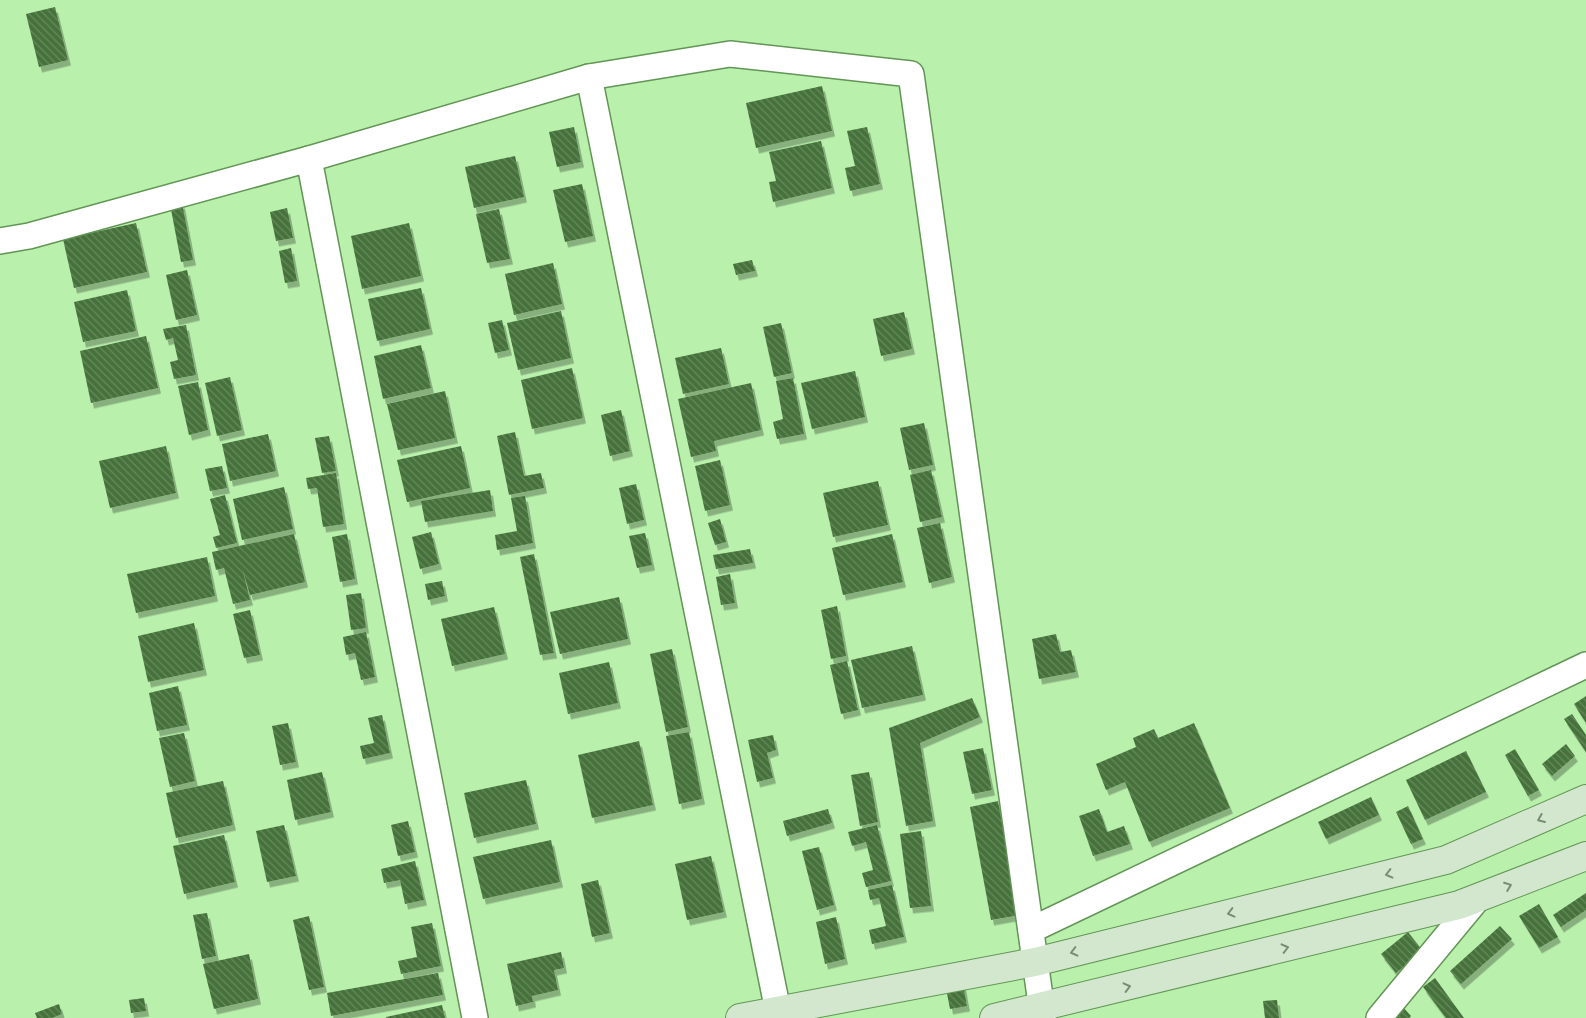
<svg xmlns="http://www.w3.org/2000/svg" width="1586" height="1018" viewBox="0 0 1586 1018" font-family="Roboto,sans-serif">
<defs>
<pattern id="building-back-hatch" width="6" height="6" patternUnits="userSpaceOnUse" patternTransform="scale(1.25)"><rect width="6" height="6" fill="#45723a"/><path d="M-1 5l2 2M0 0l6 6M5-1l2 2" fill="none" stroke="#67885f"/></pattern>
<filter id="shadow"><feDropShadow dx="3" dy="5.5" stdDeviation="0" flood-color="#0004"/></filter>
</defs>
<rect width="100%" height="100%" fill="#b9f0ac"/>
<g fill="url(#building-back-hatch)" filter="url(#shadow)">
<polygon points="55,7 68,60 39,67 26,14"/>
<polygon points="822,86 832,131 756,148 746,103"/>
<polygon points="574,127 581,162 557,167 549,132"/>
<polygon points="867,127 880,184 850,191 845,168 855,166 847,131"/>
<polygon points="821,141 832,188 773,202 769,182 776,181 769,152"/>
<polygon points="515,156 524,197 474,208 465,167"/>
<polygon points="582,184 593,236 565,242 553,190"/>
<polygon points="182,203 193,260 181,262 170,204"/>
<polygon points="287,208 293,238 276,241 270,212"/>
<polygon points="499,209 510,259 487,263 476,214"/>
<polygon points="136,223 147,272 74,288 63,239"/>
<polygon points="409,223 421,276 362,289 351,236"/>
<polygon points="291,248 297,281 285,283 279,251"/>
<polygon points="752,260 755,271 736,275 733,264"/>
<polygon points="553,263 562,304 514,315 505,274"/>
<polygon points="187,270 197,315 176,320 166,275"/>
<polygon points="421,288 430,329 377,341 368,299"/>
<polygon points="127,290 136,331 83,342 74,302"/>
<polygon points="561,311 571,358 518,370 507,323"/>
<polygon points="904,312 912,349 881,356 873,319"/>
<polygon points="502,320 509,350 495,353 488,323"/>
<polygon points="781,323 792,373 774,377 763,327"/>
<polygon points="186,325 196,375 174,379 170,362 178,360 173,338 166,340 163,329"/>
<polygon points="146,336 158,388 91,403 80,351"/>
<polygon points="421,345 431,388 383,399 374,356"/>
<polygon points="721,348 729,384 683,394 675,358"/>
<polygon points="572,368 583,418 532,429 521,380"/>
<polygon points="855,371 865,417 812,429 801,383"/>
<polygon points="230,377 242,430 217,436 205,383"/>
<polygon points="793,378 804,434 777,439 773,422 783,419 776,381"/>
<polygon points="198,382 208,430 189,435 178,386"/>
<polygon points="751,383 761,430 714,441 716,451 691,457 678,399"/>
<polygon points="445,391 455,438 398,450 387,404"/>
<polygon points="621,410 630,451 610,456 601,415"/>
<polygon points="924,423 933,465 909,470 900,428"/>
<polygon points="515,432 524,476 541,473 544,488 509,495 497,436"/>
<polygon points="268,434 276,471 230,481 222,444"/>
<polygon points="329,436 336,471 322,473 315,438"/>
<polygon points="166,446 176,493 110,508 99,461"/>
<polygon points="461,446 470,488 407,502 397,460"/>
<polygon points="720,460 730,505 705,511 695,466"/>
<polygon points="222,466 227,488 210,491 205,469"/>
<polygon points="931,470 942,517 920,522 910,475"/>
<polygon points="336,473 344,524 323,527 317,488 308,489 306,478"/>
<polygon points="878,481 888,525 833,537 823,493"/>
<polygon points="636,484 644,520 627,524 619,488"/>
<polygon points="284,487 293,529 242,540 233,499"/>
<polygon points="490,490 493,511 425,522 421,501"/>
<polygon points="225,495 237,543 216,548 213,537 220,535 210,499"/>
<polygon points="525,496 533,543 497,550 495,535 517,531 511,498"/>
<polygon points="720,519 726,542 715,545 708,523"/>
<polygon points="940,523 952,577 929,583 917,528"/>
<polygon points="431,532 439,564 420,569 412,537"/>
<polygon points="645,533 652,565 637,568 629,536"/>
<polygon points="294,534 305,582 250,595 242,567 250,600 233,604 224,568 216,570 212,552"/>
<polygon points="347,534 355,579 340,582 332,537"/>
<polygon points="892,534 903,582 843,595 832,548"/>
<polygon points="750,549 753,563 716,569 713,555"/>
<polygon points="534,554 554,653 540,655 520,557"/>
<polygon points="207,557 215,596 136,613 127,574"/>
<polygon points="730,574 735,603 721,605 716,577"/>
<polygon points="442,581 445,596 428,600 425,584"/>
<polygon points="361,593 366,628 351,630 346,595"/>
<polygon points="619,597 628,639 560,654 550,612"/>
<polygon points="837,606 846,656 831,659 821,610"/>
<polygon points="494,607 505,654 452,666 441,619"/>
<polygon points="250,610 260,655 244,658 233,614"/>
<polygon points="194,623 204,670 148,682 138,636"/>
<polygon points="366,632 375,677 361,680 355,653 346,655 343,637"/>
<polygon points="1056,634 1060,652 1071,650 1076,672 1039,679 1032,639"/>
<polygon points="912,646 923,695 862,708 851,660"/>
<polygon points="672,649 688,727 666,732 650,654"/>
<polygon points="847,661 858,710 841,714 830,665"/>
<polygon points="609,662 618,703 568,714 559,673"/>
<polygon points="178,686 187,725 157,731 149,693"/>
<polygon points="1586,696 1586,723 1574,704"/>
<polygon points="972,698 980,717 920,743 933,821 906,826 889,728"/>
<polygon points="1572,714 1586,735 1586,752 1564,719"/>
<polygon points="382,715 390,753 363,759 360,746 374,743 368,718"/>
<polygon points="288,723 296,762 280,765 272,726"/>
<polygon points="1194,723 1230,808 1149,842 1125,782 1106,790 1096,764 1136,747 1133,738 1154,729 1158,738"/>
<polygon points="689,732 702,799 679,804 666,736"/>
<polygon points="184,733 195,781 170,787 159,738"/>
<polygon points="773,735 776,750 767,753 773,778 757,782 748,740"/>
<polygon points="639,741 653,805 592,818 578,755"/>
<polygon points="1566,744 1575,756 1552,776 1542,764"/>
<polygon points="983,748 992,790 972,794 963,752"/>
<polygon points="1515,749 1539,790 1528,796 1505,755"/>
<polygon points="1466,751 1486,792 1425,820 1406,780"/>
<polygon points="322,772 331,812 295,820 287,780"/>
<polygon points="869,772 878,822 860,826 851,775"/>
<polygon points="526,780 536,824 474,838 464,793"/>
<polygon points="223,781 233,825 176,838 166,793"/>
<polygon points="1371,797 1379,815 1326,839 1318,822"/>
<polygon points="998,801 1019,915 991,920 970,807"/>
<polygon points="1408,806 1423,839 1411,844 1396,812"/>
<polygon points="828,809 832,823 787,836 783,821"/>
<polygon points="1099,809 1107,832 1124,826 1130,844 1093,856 1079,816"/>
<polygon points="408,821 415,852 398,856 391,825"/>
<polygon points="284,825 296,876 267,882 256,831"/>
<polygon points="877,825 891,881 866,887 862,873 873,870 866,842 852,846 848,832"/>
<polygon points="921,831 931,906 910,908 900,834"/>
<polygon points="224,835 235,882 184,894 173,846"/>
<polygon points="551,840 560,882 483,899 473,857"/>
<polygon points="819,847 834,905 817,910 802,851"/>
<polygon points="711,856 724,912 687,920 675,864"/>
<polygon points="415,861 424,900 405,904 400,880 384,883 381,869"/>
<polygon points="598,880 610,933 592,937 581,884"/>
<polygon points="892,885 904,937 872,944 869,930 886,926 879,898 870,900 868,890"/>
<polygon points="1586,893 1586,910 1561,927 1553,915"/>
<polygon points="1539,904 1558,937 1539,948 1519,916"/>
<polygon points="207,913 216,956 202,959 193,915"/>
<polygon points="309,916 324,987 309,990 293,920"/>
<polygon points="836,917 845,959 825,964 816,922"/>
<polygon points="432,923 441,966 401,974 398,961 417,957 411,927"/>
<polygon points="1500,926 1512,939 1461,984 1450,971"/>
<polygon points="1408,932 1423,951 1396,973 1381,954"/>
<polygon points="561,952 564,968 554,970 558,990 532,996 533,1002 516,1006 507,964"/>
<polygon points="249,954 258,999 214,1009 203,964"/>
<polygon points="438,973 443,995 331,1016 327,993"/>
<polygon points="1435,978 1464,1018 1446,1018 1423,987"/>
<polygon points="962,979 967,1006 950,1009 945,983"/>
<polygon points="144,998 146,1011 131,1013 129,1000"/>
<polygon points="1277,1000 1279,1018 1265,1018 1263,1001"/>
<polygon points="59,1004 62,1014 52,1018 37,1018 35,1013"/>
<polygon points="442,1005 445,1018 386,1018 386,1017"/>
<polygon points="1401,1005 1411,1016 1409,1018 1388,1018"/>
</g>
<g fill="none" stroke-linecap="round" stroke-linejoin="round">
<defs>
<g id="street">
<polyline points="589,77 778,1011"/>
<polyline points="309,159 475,1018"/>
<polyline points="0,241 29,236 309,159 589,77 730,54 911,74 1043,1018"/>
<polyline points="1031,930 1586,665"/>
<polyline points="1379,1018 1479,897"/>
</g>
<g id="secondary">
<polyline points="740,1018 1035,962 1446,860 1586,799"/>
<polyline points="994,1018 1459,905 1586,856"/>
</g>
</defs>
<use href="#street" stroke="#629556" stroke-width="28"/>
<use href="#secondary" stroke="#629556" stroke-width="30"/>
<use href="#street" stroke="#fff" stroke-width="25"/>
<use href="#secondary" stroke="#d3e6ce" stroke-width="28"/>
</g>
<defs><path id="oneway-chevron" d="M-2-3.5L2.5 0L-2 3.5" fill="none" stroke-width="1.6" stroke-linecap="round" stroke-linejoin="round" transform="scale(1.25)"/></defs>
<g stroke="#798c74">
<use href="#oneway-chevron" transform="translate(1541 819) rotate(157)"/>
<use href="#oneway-chevron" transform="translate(1389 874) rotate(166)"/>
<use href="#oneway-chevron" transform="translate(1508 886) rotate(-21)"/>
<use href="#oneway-chevron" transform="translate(1231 913) rotate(166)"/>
<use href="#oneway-chevron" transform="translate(1285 948) rotate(-14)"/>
<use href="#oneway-chevron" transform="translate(1074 952) rotate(166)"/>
<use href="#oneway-chevron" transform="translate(1127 987) rotate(-14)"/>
</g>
</svg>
